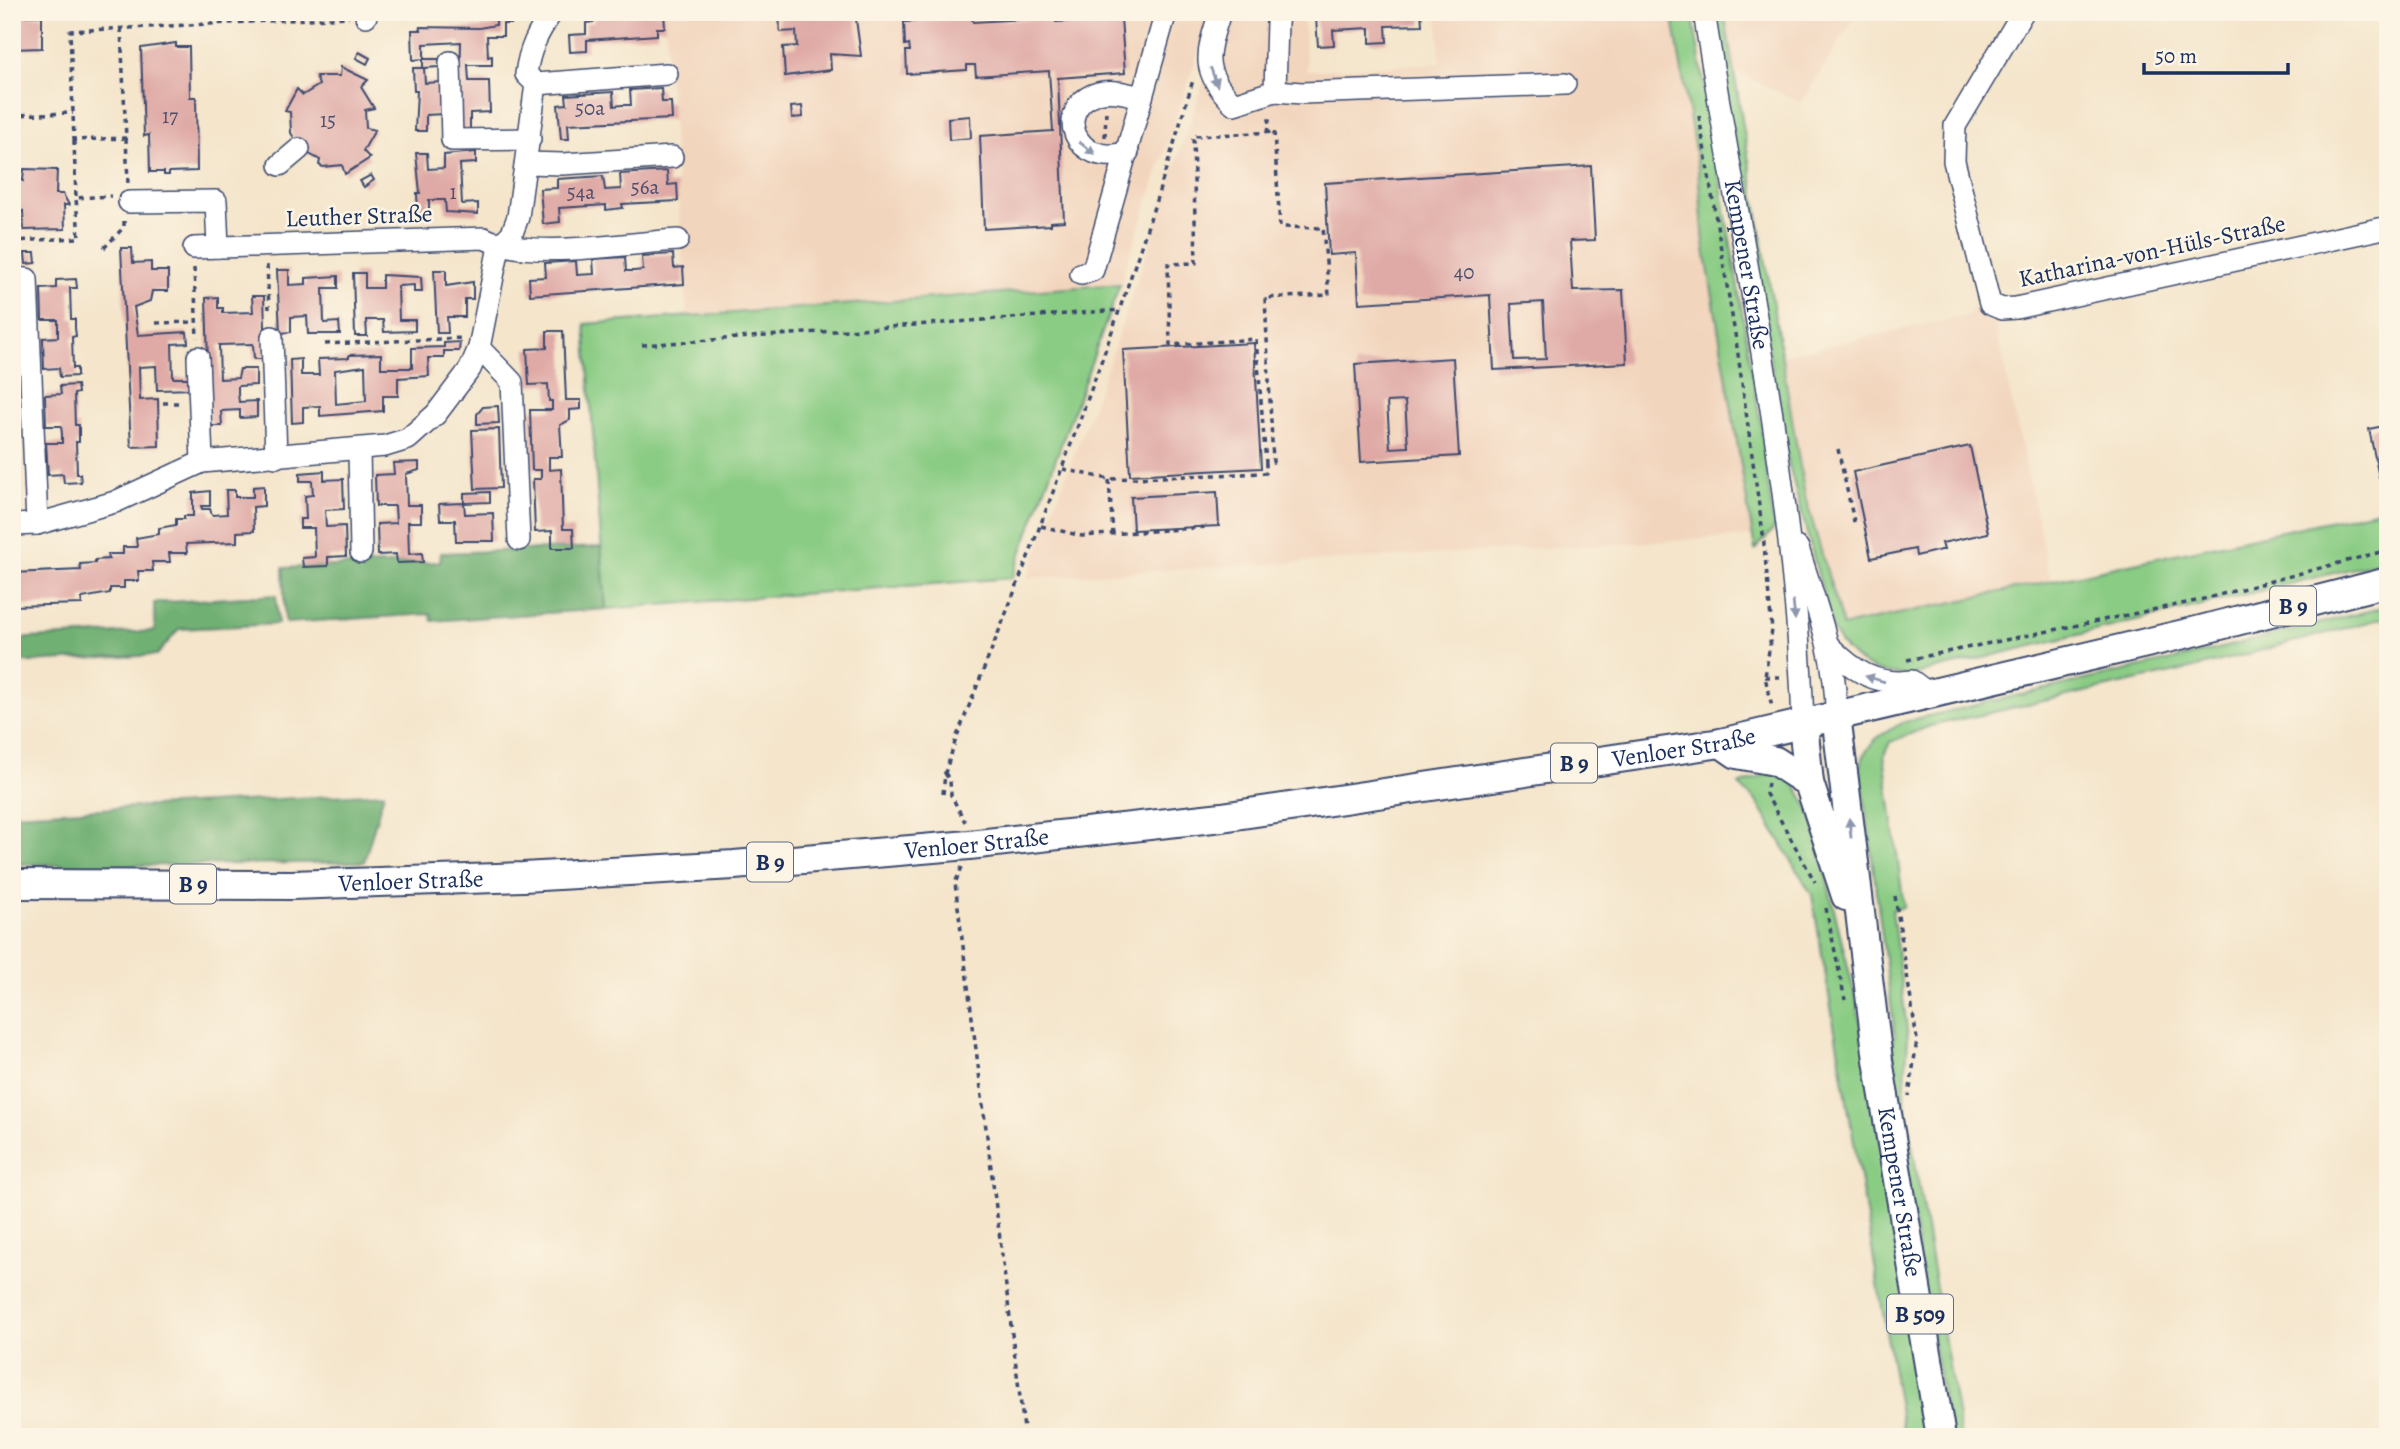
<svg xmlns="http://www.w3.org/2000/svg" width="2400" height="1449" viewBox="0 0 2400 1449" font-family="Alegreya,serif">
<rect width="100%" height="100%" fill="#fcf5e5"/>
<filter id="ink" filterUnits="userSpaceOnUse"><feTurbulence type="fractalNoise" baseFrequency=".0143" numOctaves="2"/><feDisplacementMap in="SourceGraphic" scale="14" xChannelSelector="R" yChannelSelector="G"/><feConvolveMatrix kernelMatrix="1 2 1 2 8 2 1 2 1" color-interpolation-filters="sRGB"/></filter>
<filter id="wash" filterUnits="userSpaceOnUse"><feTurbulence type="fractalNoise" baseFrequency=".00686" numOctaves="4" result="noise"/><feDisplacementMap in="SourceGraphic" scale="28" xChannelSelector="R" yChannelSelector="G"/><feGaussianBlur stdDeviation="1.57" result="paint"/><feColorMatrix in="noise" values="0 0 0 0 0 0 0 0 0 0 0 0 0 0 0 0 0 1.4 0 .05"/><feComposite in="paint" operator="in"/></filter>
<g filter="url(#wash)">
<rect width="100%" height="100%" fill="#f4e5cb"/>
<g fill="#f2d5bd">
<polygon points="664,12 1212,12 1120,284 687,316"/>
<polygon points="1227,12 1303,12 1307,71 1440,63 1438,12 1593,12 1674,23 1698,169 1704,243 1752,536 1027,578 1108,366"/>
<polygon points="1724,12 1858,12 1801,103 1734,71"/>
<polygon points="1975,307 1998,322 1996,329 2051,581 1843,626 1805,496 1781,356 1969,315"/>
</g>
<g fill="#8acc84" stroke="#527e71" stroke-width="2">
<polygon points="1672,12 1692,12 1760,419 1774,529 1755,550 1704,243 1698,169"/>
<path d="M1712,12H1724L1805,496L1843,626L2388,508V560L1912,675C1876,677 1850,662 1833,631L1786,454Z"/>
<polygon points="1120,284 1012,578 606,609 585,324"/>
<path d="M2388,606V617L2190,669L1930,726L1890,742L1884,755L1904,907L1892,910L1908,1038L1904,1096L1961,1437H1949L1887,1062L1895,1035L1860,766C1870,737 1881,735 1906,721L2185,657Z"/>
<polygon points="1777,771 1794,783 1810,810 1857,1004 1932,1437 1904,1437 1812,895 1757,802 1739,785"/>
</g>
<g fill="#6fb072" stroke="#457068" stroke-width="2">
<polygon points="601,547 606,609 432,621 431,614 285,623 283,568 440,562 441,553"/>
<polygon points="276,595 278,624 179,629 157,655 12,663 12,639 155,631 154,603"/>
<polygon points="384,793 364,862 108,866 12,864 12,814"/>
</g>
<g id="blocks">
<g fill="#dfa9a5" fill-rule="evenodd">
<rect x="113" y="12" width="23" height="4"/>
<polygon points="593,12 664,12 665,28 657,28 657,35 587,40 587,51 570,52 569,35 586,34 586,23 594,22"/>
<polygon points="779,12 855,12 861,56 830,54 831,70 785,76 783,47 797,46 796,31 780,32"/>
<polygon points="966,12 971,14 973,22 1045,18 1048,12 1053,13 1056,22 1121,18 1125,73 1058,78 1064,221 1051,222 1051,225 984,229 980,136 1053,131 1049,71 976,76 975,65 967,65 967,70 907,74 906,51 910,51 909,44 905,45 904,22 962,18"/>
<polygon points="1327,12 1421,12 1422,25 1386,26 1387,42 1370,43 1370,28 1333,30 1334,45 1318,46 1316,18 1328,17"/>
<polygon points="12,16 42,16 42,48 12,49"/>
<polygon points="496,17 510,17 511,24 503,24 503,36 487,36 488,57 492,56 492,65 468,65 469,81 489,81 490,112 470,113 470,129 459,129 461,42 424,44 424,59 439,59 439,67 424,68 425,83 442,82 443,114 426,115 426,131 415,131 417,91 414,91 413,68 423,68 423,59 413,60 412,30 421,30 420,27 479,28 496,25"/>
<polygon points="176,43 176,47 189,47 190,97 196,97 197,171 169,172 169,175 164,175 164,172 150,172 149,135 144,136 141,48"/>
<polygon points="359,52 370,58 367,64 356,58"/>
<polygon points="341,67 368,80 361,87 374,108 365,110 366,128 375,130 363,151 370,158 345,174 342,165 323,167 319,165 320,160 302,150 291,133 290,112 285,111 297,89 303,95 319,85 316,76 340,76"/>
<polygon points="661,88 662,102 671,102 672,119 568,124 569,139 561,139 558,105 567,104 566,95 613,92 614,106 622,105 631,105 630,90"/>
<polygon points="802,106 803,117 792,118 791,107"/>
<polygon points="970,116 971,138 949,140 948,118"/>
<polygon points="476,152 476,163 460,164 462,204 478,203 478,214 446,212 445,200 429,200 429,216 418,217 417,193 420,193 416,153 427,153 428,169 444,168 444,155"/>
<path d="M1591,166L1595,240L1570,241L1573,291L1623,290L1627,363L1494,370L1490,295L1359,303L1356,253L1329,255L1325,183ZM1543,302L1546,359L1514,360L1511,304Z"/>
<polygon points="24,169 57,170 56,194 63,194 69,205 64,205 65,229 24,230 23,211 12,215 12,176 23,181"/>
<polygon points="667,171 668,185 677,184 678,201 622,204 623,208 606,210 606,205 559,208 560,222 543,224 540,189 557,188 557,179 603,176 605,190 621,189 620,174"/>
<polygon points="371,175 374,180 364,187 360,181"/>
<polygon points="121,248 132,248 133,263 151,262 151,271 168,271 168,291 152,291 150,301 134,307 138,335 187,332 188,343 172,344 173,378 189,378 197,389 157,390 156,366 139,367 140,400 158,399 159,446 131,447"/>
<polygon points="25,253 35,253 36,263 26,264"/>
<polygon points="673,254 674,268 683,267 684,284 530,295 529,278 546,277 545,263 576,261 577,275 594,274 593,259 625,257 626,271 634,271 643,270 642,256"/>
<polygon points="277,270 289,270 289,285 306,284 306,278 338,276 338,288 323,288 324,323 339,322 340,334 308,334 307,316 291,317 291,332 280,333"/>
<polygon points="434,270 446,270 446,286 473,282 473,299 465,299 465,317 447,317 448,333 437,333"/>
<polygon points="353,273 365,273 365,288 382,288 382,275 421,277 422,292 414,292 414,285 398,286 399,320 415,320 415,331 384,332 383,320 366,320 367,336 355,336"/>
<polygon points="76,279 77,288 70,288 71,319 75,319 75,328 76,336 72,337 73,368 77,368 77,376 60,377 59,368 44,369 43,338 58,337 58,320 42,320 41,289 56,288 56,280"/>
<polygon points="252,296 264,296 266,359 254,359 253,344 219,345 220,379 238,378 240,369 256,369 256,385 238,386 238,394 239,402 257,401 257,417 240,418 240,410 221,411 222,426 210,426 206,298 218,297 218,308 223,308 223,313 253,312"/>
<polygon points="547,331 563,331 566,400 581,400 581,409 570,410 570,420 560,425 562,457 549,457 549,470 561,469 563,529 573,529 574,548 552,548 552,531 535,532 533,479 541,479 541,470 532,470 530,410 552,410 552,401 549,401 548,384 529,385 527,349 547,348"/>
<path d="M460,342L459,351H444V358H428L429,376L398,378V396H383V411L320,416V406L303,407V422L292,423L290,360L301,359V375H319L318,359L349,358V355L381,354V368H412V348L444,347V343ZM365,366L366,401L336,404L335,370Z"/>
<polygon points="1254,343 1261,468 1130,475 1123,350"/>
<path d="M1453,358L1459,456L1361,462L1355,364ZM1405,401L1408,447L1390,448L1387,402Z"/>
<polygon points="77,385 78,393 74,394 75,425 79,425 79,442 76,442 77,474 80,474 81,482 64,483 63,474 48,475 46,443 62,443 62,434 61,426 46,426 45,395 61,394 60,386"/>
<polygon points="498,406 499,423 477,424 477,414 483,407"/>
<polygon points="2388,425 2388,475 2379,477 2369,429"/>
<polygon points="499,429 501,488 475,489 472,430"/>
<polygon points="1970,446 1988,533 1942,543 1944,550 1941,550 1916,556 1915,549 1871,558 1853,472"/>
<polygon points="419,462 419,470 406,474 407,505 421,505 421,522 408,522 409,554 422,553 423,562 397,563 396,554 378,555 377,524 396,523 395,506 376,506 375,475 394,474 393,463"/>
<polygon points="324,471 324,480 343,479 344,509 325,510 326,527 345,526 346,556 328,557 328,566 303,567 302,558 315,557 314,528 300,528 300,519 306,519 305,496 313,495 312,481 300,481 300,473"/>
<polygon points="264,486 264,506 253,507 254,531 237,532 237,542 186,544 187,553 169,553 170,562 152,562 153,571 138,571 139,581 124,581 124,588 110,588 110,593 82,598 82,604 12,606 12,573 81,570 80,564 95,563 95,560 109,559 108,554 123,554 123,547 137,547 136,538 159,534 159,528 176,525 176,519 184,519 184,516 193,516 193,493 210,491 210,506 201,506 202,509 210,509 212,515 227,514 226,490 235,490 235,497 253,497 253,487"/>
<polygon points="490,492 490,502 464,503 464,493"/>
<polygon points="1217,492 1219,526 1133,530 1131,497"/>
<polygon points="464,503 465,514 493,513 494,541 456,541 455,520 440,520 439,504"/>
</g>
</g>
</g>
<g filter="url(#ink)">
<use href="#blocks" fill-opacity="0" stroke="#3c4a6e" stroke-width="2"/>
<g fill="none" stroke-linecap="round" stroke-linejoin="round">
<defs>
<g id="minor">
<polyline points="366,12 366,16"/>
<path d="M1220,12C1207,54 1199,70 1234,104L1275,91L1302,93L1565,84"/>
<path id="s1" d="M1704,12C1741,248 1795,484 1803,723"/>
<polyline points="2023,12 1955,126 1954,161 1990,304 2002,309 2016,308 2388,227"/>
<polyline points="450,62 452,140 530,139"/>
<polyline points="536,84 667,74"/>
<polyline points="1275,91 1277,22 1280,12"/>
<path d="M1128,152C1074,170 1052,107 1098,93C1112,89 1128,94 1142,97"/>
<polyline points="526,163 563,164 672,157"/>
<polyline points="280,165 299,149"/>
<polyline points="129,202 216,201 218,247"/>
<path d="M194,248L484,238C529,261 625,243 678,240"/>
<polyline points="1081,274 1093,270 1166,12"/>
<polyline points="12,278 27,279 37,524"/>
<polyline points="272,337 276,457"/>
<polyline points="479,348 512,382 519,540"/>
<polyline points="198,357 202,462"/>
<polyline points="359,450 361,552"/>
<path d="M12,525L37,524L115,502L202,462L385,446L408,439L436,414L470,369L479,348L499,246L512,233L518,217L536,84L526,74C529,50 538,32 552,12"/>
<path d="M1798,548C1815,603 1837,657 1836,715"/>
<path d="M1829,646C1854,671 1875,686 1912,681L1928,693"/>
</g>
<g id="major">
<path id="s2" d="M1836,715L1878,1060L1941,1437"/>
<polyline points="1803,723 1809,783 1846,896"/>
<polyline points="1721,743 1737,754 1775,761 1809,783"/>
<path id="s3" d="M12,884L291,885L523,877L734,865L969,845L1222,817L1721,743L2197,631L2388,582"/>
</g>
</defs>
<use href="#minor" stroke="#3c4a6e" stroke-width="24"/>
<use href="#major" stroke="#3c4a6e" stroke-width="32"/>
<g stroke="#3c4a6e" stroke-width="3.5" stroke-dasharray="5 5" stroke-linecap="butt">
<polyline points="384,14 442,12"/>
<polyline points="121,28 128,183"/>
<polyline points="12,115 73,113"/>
<polyline points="1699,116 1736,340 1763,534 1772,630 1765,677 1772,707"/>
<polygon points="1274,132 1280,227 1323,228 1329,295 1265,298 1273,462 1266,463 1256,339 1170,345 1168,264 1196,263 1193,136"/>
<polyline points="1267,133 1270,114"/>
<polyline points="1105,137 1106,109"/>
<polyline points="126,138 74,140 70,31 349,17"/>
<polyline points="74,141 76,198"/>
<polyline points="12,241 79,238 76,198 111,196"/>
<polyline points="104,248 124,227 124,220"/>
<polyline points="267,265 269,309"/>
<polyline points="194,268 197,338"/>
<polyline points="156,323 196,322"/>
<polyline points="325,344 463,338"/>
<polyline points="642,345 1121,310"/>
<polyline points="163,403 181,403"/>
<polyline points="1838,449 1855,526"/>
<polyline points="1063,469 1109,479 1266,473 1266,463"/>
<polyline points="1109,480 1113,534"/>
<polyline points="1041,526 1082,536 1208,527"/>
<polyline points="1907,660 2196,601 2388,550"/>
<polyline points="1765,677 1781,677"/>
<polyline points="945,773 950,781 951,795 965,822"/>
<polyline points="1768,783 1766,794 1815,882"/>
<path d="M943,794L945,773L957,736C1044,520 1128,304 1193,80"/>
<polyline points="962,867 955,883 1025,1437"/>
<polyline points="1895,896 1917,1040 1909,1096"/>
<polyline points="1826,908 1845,1000"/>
</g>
<use href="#minor" stroke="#fff" stroke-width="21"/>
<use href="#major" stroke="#fff" stroke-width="28"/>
</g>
<defs><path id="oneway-solid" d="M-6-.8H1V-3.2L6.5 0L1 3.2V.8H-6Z" transform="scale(1.75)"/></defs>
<g fill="#8d97ae">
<use href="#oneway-solid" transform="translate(1214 77) rotate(70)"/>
<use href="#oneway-solid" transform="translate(1087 148) rotate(37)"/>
<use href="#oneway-solid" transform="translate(1794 610) rotate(84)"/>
<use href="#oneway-solid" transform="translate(1875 679) rotate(-164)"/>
<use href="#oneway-solid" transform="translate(1850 828) rotate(-96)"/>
</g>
</g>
<g text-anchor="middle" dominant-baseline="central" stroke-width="5" stroke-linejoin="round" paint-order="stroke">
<g font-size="21" fill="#4c4e70">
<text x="590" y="108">50a</text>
<text x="170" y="116">17</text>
<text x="328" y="120">15</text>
<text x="645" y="187">56a</text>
<text x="453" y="192">1</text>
<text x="581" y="192">54a</text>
<text x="1464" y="272">40</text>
</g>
<g fill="#fcf5e5" stroke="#5e6a86" stroke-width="2">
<rect x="2270" y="586.5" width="46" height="39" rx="5"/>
<rect x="1551" y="743.5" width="46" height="39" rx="5"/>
<rect x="747" y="842.5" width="46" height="39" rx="5"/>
<rect x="170" y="864.5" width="46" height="39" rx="5"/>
<rect x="1887" y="1294.5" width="66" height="39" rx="5"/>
</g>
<g font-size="23" font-weight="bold" fill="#1b2f5e">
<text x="2293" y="606">B 9</text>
<text x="1574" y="763">B 9</text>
<text x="770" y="862">B 9</text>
<text x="193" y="884">B 9</text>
<text x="1920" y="1314">B 509</text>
</g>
<g font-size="24" fill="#1b2f5e" stroke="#fcf5e5">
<text transform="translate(359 216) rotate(-2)">Leuther Straße</text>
<text transform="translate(2152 251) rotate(-12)">Katharina-von-Hüls-Straße</text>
<text stroke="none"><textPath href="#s1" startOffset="256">Kempener Straße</textPath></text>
<text stroke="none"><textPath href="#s3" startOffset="1680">Venloer Straße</textPath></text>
<text stroke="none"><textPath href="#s3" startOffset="966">Venloer Straße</textPath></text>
<text stroke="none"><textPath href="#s3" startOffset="399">Venloer Straße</textPath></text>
<text stroke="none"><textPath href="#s2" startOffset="481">Kempener Straße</textPath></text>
</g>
</g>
<rect width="2400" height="1449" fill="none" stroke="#fcf5e5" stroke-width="42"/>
<path d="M2144 63v10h144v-10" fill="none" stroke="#1b2f5e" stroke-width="3.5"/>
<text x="2155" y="63" font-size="21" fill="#1b2f5e" stroke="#fcf5e5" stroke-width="5" paint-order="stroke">50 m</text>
</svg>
